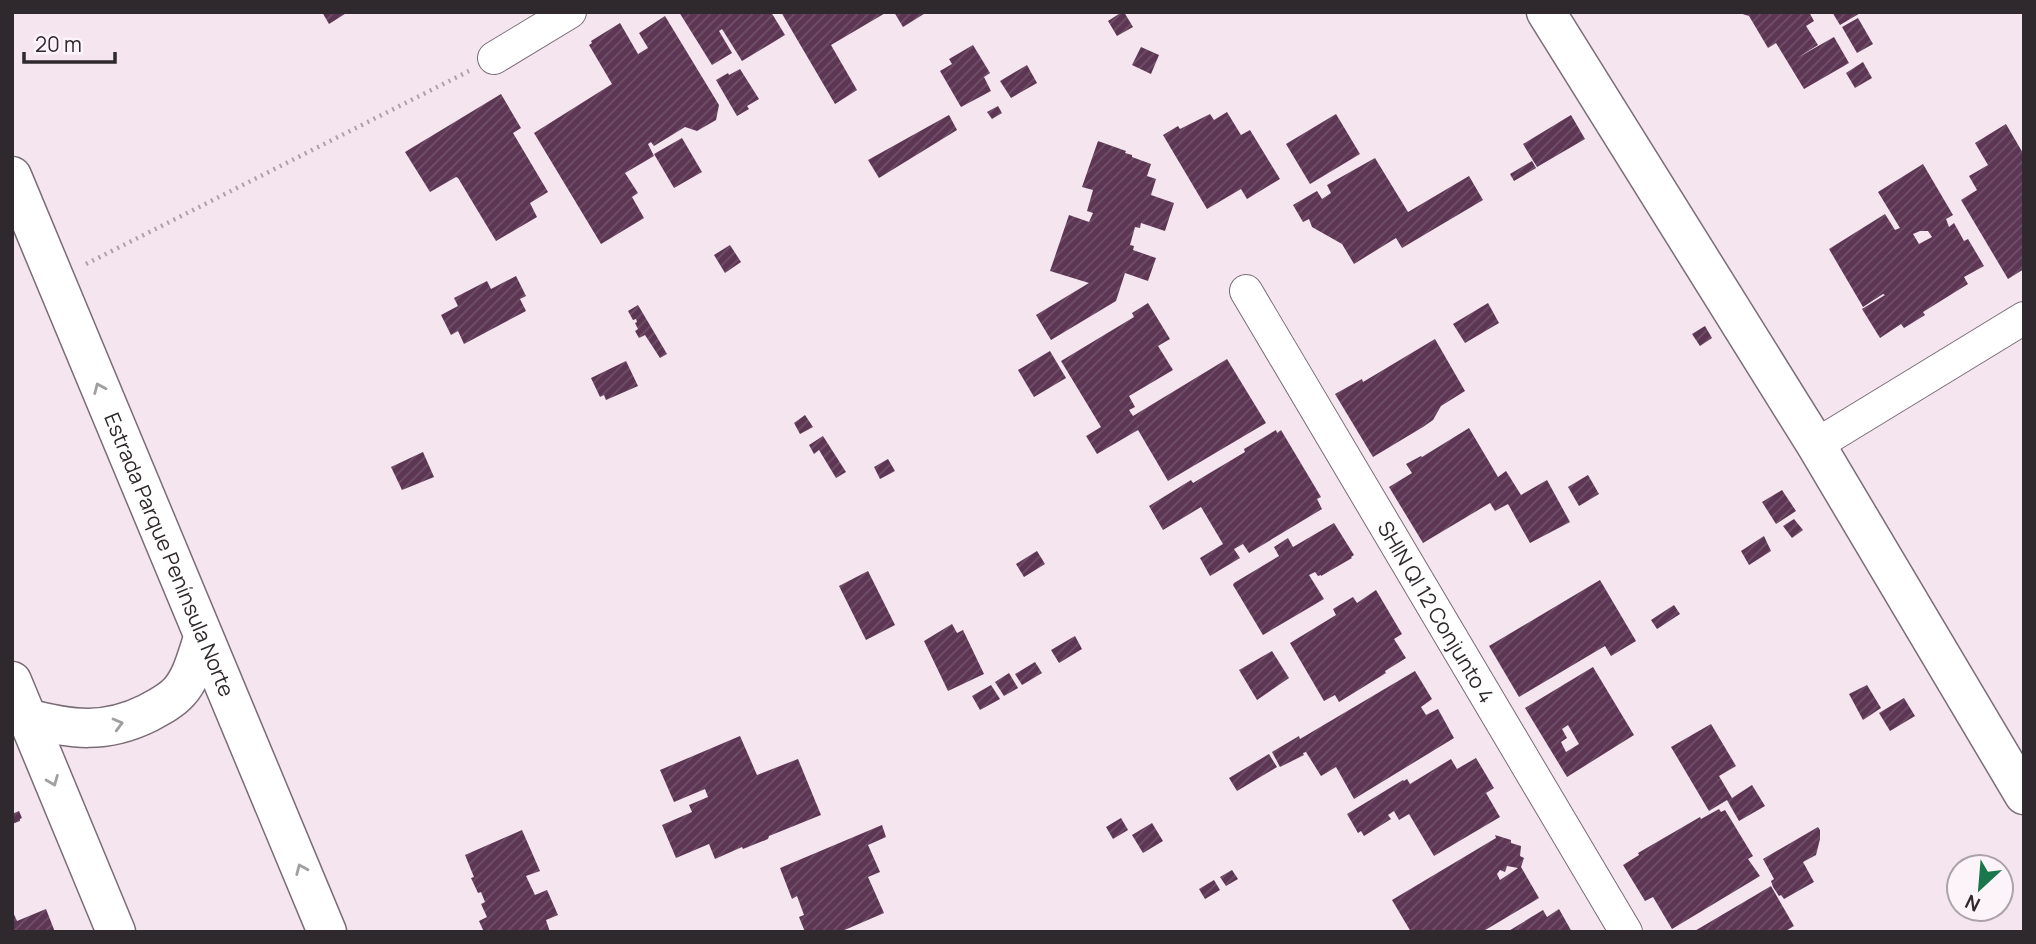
<svg xmlns="http://www.w3.org/2000/svg" width="2036" height="944" viewBox="0 0 2036 944" font-family="Manrope,sans-serif">
<defs>
<pattern id="building-hatch" width="6" height="6" patternUnits="userSpaceOnUse" patternTransform="scale(1.75)"><rect width="6" height="6" fill="#5c3653"/><path d="M-1 1l2-2M0 6l6-6M5 7l2-2" fill="none" stroke="#705169"/></pattern>
</defs>
<rect width="100%" height="100%" fill="#f4e5ef"/>
<g fill="url(#building-hatch)" fill-rule="evenodd">
<polygon points="322,12 348,12 329,24"/>
<polygon points="679,12 771,12 785,35 742,61 722,29 719,31 732,53 712,65"/>
<polygon points="781,12 887,12 831,45 857,90 835,104"/>
<polygon points="894,12 927,12 903,27"/>
<polygon points="1122,12 1124,12 1133,27 1117,36 1108,21"/>
<polygon points="1736,12 1809,12 1814,21 1806,26 1818,45 1797,58 1834,37 1849,63 1804,89 1776,43 1768,48 1749,16"/>
<polygon points="1832,12 1862,12 1840,25"/>
<polygon points="665,16 719,105 716,120 697,131 685,127 654,146 651,142 648,144 654,156 625,173 638,193 632,197 644,218 601,244 534,133 612,84 589,45 592,43 591,41 620,23 638,54 648,48 639,33"/>
<polygon points="1858,18 1873,44 1857,53 1842,27"/>
<polygon points="973,45 990,73 984,77 991,91 961,107 940,71 952,64 949,59"/>
<polygon points="1141,47 1159,55 1151,74 1132,65"/>
<polygon points="1863,62 1872,78 1855,88 1846,73"/>
<polygon points="1027,65 1037,83 1011,98 1000,81"/>
<polygon points="740,69 759,99 747,106 749,109 737,116 716,80 728,73 729,75"/>
<polygon points="501,94 521,128 513,133 548,192 530,203 537,217 496,241 458,178 456,177 430,192 405,152"/>
<polygon points="998,106 1002,113 992,119 987,112"/>
<polygon points="1227,112 1241,135 1250,130 1280,179 1247,199 1241,189 1207,209 1163,135 1178,126 1180,129 1210,114 1214,120"/>
<polygon points="1336,114 1360,154 1310,184 1286,144"/>
<polygon points="949,115 957,130 879,178 868,160"/>
<polygon points="1571,115 1585,139 1537,167 1523,144"/>
<polygon points="2006,124 2024,155 2024,269 2008,279 1961,200 1977,190 1969,176 1988,165 1975,143"/>
<polygon points="682,138 702,172 674,188 654,154"/>
<polygon points="1098,141 1126,151 1125,153 1132,155 1132,157 1151,164 1147,176 1156,179 1151,195 1174,203 1165,231 1141,223 1140,228 1135,227 1130,245 1134,246 1133,250 1156,258 1148,281 1125,273 1116,301 1051,340 1036,315 1089,283 1050,271 1069,215 1089,222 1093,213 1087,211 1093,190 1082,187"/>
<polygon points="1375,158 1408,212 1469,176 1483,200 1402,248 1396,238 1354,264 1342,244 1312,227 1309,219 1303,222 1293,205 1317,191 1322,199 1331,193 1327,185"/>
<polygon points="1532,161 1536,168 1514,181 1510,174"/>
<path d="M1923,164L1953,215L1946,219L1949,227L1954,223L1964,241L1968,239L1984,266L1964,277L1968,284L1923,312L1925,315L1904,328L1901,324L1880,338L1862,309L1885,295L1883,294L1863,307L1829,249L1885,214L1895,230L1900,228L1878,192ZM1920,231H1928L1932,237L1919,244L1913,234Z"/>
<polygon points="730,245 741,262 725,273 714,255"/>
<polygon points="516,276 526,296 520,299 526,311 464,344 458,331 451,335 441,315 458,306 454,298 487,281 491,289"/>
<polygon points="1148,303 1170,339 1158,346 1173,370 1129,396 1135,407 1129,410 1133,416 1227,359 1266,423 1168,481 1138,430 1097,454 1086,436 1101,427 1061,361 1134,317 1132,313"/>
<polygon points="1488,303 1499,323 1465,343 1453,324"/>
<polygon points="638,305 667,354 660,358 645,335 639,338 635,331 638,329 635,323 637,322 636,319 633,320 628,311"/>
<polygon points="1705,326 1712,338 1700,346 1692,334"/>
<polygon points="1435,339 1465,391 1441,406 1433,420 1423,427 1373,457 1335,394 1362,379 1363,382"/>
<polygon points="1050,351 1066,378 1034,397 1018,370"/>
<polygon points="626,361 638,386 606,400 604,395 600,397 591,378"/>
<polygon points="805,415 813,427 800,434 794,423"/>
<polygon points="1469,428 1498,477 1506,471 1521,495 1547,480 1570,522 1530,543 1508,504 1495,511 1490,503 1423,543 1389,487 1412,473 1406,464 1421,456 1422,457"/>
<polygon points="1276,430 1277,433 1281,430 1321,497 1317,499 1322,509 1249,553 1243,544 1234,549 1240,558 1210,576 1200,558 1223,544 1201,507 1163,530 1149,506 1191,480 1193,483 1245,452 1244,449"/>
<polygon points="823,436 846,472 836,478 819,450 814,454 809,445"/>
<polygon points="423,452 434,477 402,490 391,467"/>
<polygon points="888,459 895,471 880,479 874,467"/>
<polygon points="1588,475 1599,494 1579,506 1568,487"/>
<polygon points="1782,490 1796,511 1776,524 1762,502"/>
<polygon points="1794,519 1803,530 1792,538 1783,526"/>
<polygon points="1334,523 1354,555 1351,557 1352,558 1321,576 1321,575 1318,576 1315,572 1309,575 1324,599 1263,635 1233,585 1234,583 1279,556 1274,547 1288,538 1293,547"/>
<polygon points="1764,536 1771,551 1749,565 1741,551"/>
<polygon points="1037,551 1045,564 1024,577 1016,564"/>
<polygon points="868,571 895,625 866,640 839,586"/>
<polygon points="1600,580 1636,641 1611,656 1605,646 1519,697 1489,646"/>
<polygon points="1376,590 1402,634 1394,639 1406,658 1385,671 1386,673 1339,702 1335,695 1324,701 1290,643 1336,615 1333,609 1353,597 1357,603"/>
<polygon points="1674,605 1680,614 1657,629 1651,620"/>
<polygon points="952,624 957,633 963,630 984,674 948,691 924,641"/>
<polygon points="1075,636 1082,649 1059,663 1051,650"/>
<polygon points="1272,651 1289,678 1257,700 1239,670"/>
<polygon points="1035,662 1042,673 1022,685 1015,674"/>
<path d="M1593,667L1634,735L1567,777L1525,708ZM1568,725L1579,744L1566,752L1561,742L1567,738L1562,729Z"/>
<polygon points="1415,671 1432,699 1421,707 1426,715 1438,709 1454,738 1354,799 1336,767 1321,776 1306,752 1303,753 1304,755 1280,767 1272,752 1299,736 1300,739"/>
<polygon points="1009,673 1018,688 1004,696 995,682"/>
<polygon points="991,685 1000,699 980,710 972,696"/>
<polygon points="1867,685 1881,708 1863,720 1849,694"/>
<polygon points="1904,698 1915,716 1890,731 1879,713"/>
<polygon points="1711,724 1736,766 1719,776 1732,798 1752,785 1765,806 1739,821 1727,800 1709,811 1671,747"/>
<polygon points="740,736 757,775 798,759 821,815 769,836 768,839 743,849 742,847 715,859 709,844 676,858 662,825 692,812 689,805 708,797 705,789 674,802 660,770"/>
<polygon points="1269,754 1277,767 1237,791 1229,778"/>
<polygon points="1476,758 1494,788 1486,793 1500,817 1434,856 1409,814 1399,820 1394,811 1388,815 1391,819 1364,836 1361,831 1358,833 1347,814 1403,780 1404,781 1407,779 1410,784 1451,759 1457,769"/>
<polygon points="1719,809 1721,812 1725,810 1753,856 1748,859 1760,876 1672,929 1653,897 1645,901 1623,865 1639,855 1638,853 1700,817 1701,819"/>
<polygon points="19,811 22,818 20,819 20,821 12,824 12,814"/>
<polygon points="1121,818 1128,830 1113,839 1106,827"/>
<polygon points="1152,823 1163,841 1143,853 1132,835"/>
<polygon points="882,825 886,837 868,845 880,872 868,877 884,913 840,932 805,932 799,917 804,915 797,896 792,899 780,868"/>
<polygon points="1818,827 1820,830 1820,839 1816,855 1803,862 1814,882 1784,899 1781,895 1779,896 1773,887 1771,881 1774,879 1763,859"/>
<polygon points="522,830 540,871 526,876 535,895 547,890 558,915 546,920 550,932 484,932 479,921 487,917 481,904 485,902 481,892 478,893 471,878 474,877 465,855"/>
<path d="M1495,835L1511,840V843L1521,846L1520,856L1524,858L1521,867L1539,898L1482,932H1411L1392,900L1496,838ZM1507,866L1518,868L1500,880L1497,874L1500,870L1505,872Z"/>
<polygon points="1232,870 1238,879 1226,886 1220,877"/>
<polygon points="1214,880 1220,890 1205,899 1199,889"/>
<polygon points="1771,886 1794,926 1784,932 1693,932"/>
<polygon points="46,909 55,932 12,932 12,910 17,921"/>
<polygon points="1559,909 1572,932 1507,932 1543,910 1547,917"/>
</g>
<g fill="none" stroke-linecap="round" stroke-linejoin="round">
<defs>
<g id="minor">
<polyline points="494,58 570,12"/>
<path id="s1" d="M1246,291L1626,932"/>
<polyline points="1816,445 2024,318"/>
</g>
<polyline id="tertiary" points="1546,12 1816,445 2024,795"/>
<g id="secondary">
<path id="s2" d="M12,176L327,932"/>
<polyline points="12,681 116,932"/>
<path d="M27,718C71,730 106,734 148,713C159,707 171,701 179,692C192,678 197,655 203,638"/>
</g>
</defs>
<use href="#minor" stroke="#7a6d76" stroke-width="34"/>
<use href="#tertiary" stroke="#7a6d76" stroke-width="41"/>
<use href="#secondary" stroke="#7a6d76" stroke-width="41"/>
<polyline stroke="#aea2aa" stroke-width="4.5" stroke-dasharray="2 5" stroke-linecap="butt" points="86,264 469,71"/>
<use href="#minor" stroke="#fff" stroke-width="32"/>
<use href="#tertiary" stroke="#fff" stroke-width="38"/>
<use href="#secondary" stroke="#fff" stroke-width="38"/>
</g>
<defs><path id="oneway-chevron" d="M-2-3.5L2.5 0L-2 3.5" fill="none" stroke-width="1.6" stroke-linecap="round" stroke-linejoin="round" transform="scale(1.75)"/></defs>
<g stroke="#a19fa0">
<use href="#oneway-chevron" transform="translate(99 388) rotate(-113)"/>
<use href="#oneway-chevron" transform="translate(118 724) rotate(-15)"/>
<use href="#oneway-chevron" transform="translate(53 781) rotate(68)"/>
<use href="#oneway-chevron" transform="translate(301 869) rotate(-113)"/>
</g>
<g text-anchor="middle" dominant-baseline="central" stroke-width="7" stroke-linejoin="round" paint-order="stroke">
<g font-size="21" fill="#2f292d" stroke="#fdf4fa">
<text stroke="none"><textPath href="#s2" startOffset="410">Estrada Parque Península Norte</textPath></text>
<text stroke="none"><textPath href="#s1" startOffset="373">SHIN QI 12 Conjunto 4</textPath></text>
</g>
</g>
<rect width="2036" height="944" fill="none" stroke="#2f292d" stroke-width="28"/>
<g transform="translate(1980 888) rotate(206)"><circle r="33" fill="#fdf4fa" stroke="#aba3a8" stroke-width="2"/>
<path d="M0-5L12 26L0 18L-12 26Z" fill="#1a764b"/>
<text y="-10" font-size="19" font-weight="bold" text-anchor="middle" fill="#2f292d">N</text>
</g>
<path d="M24 52v10h91v-10" fill="none" stroke="#2f292d" stroke-width="3.5"/>
<text x="35" y="52" font-size="21" fill="#2f292d" stroke="#fdf4fa" stroke-width="5" paint-order="stroke">20 m</text>
</svg>
